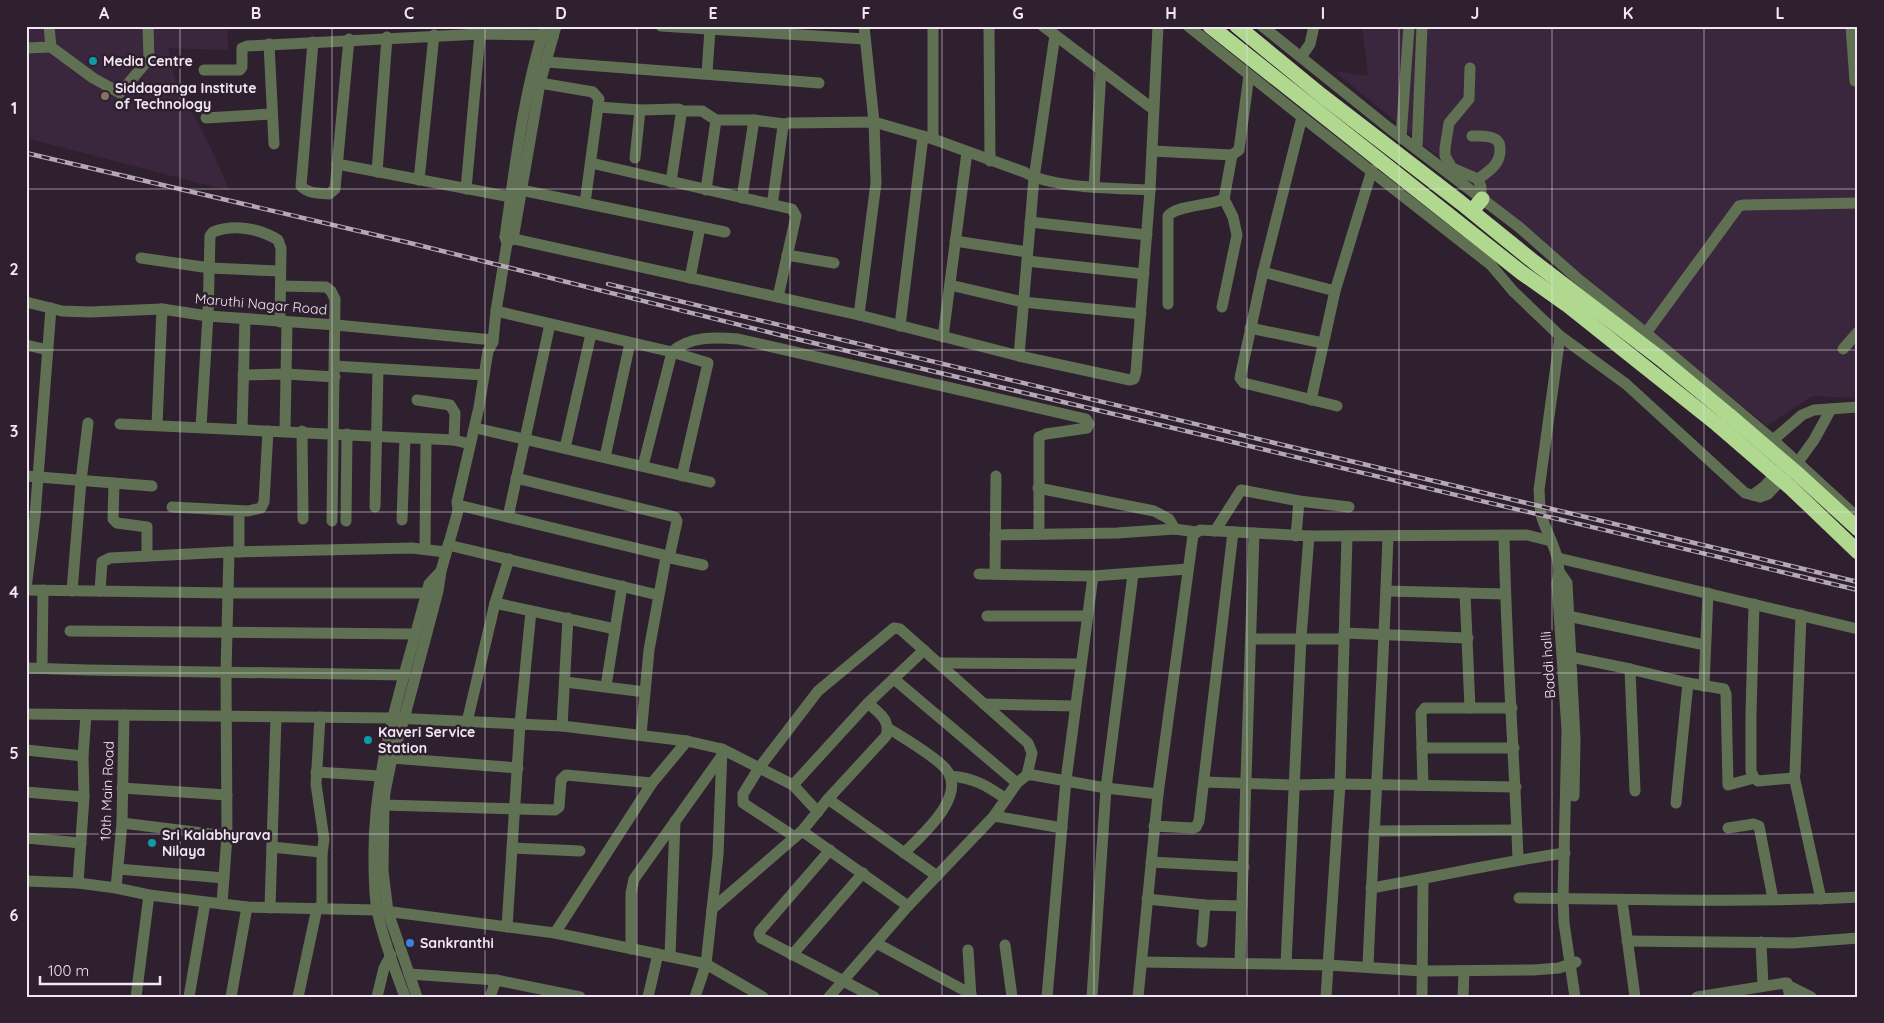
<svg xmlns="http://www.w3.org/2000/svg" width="1884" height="1023" viewBox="0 0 1884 1023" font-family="Quicksand,sans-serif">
<rect width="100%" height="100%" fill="#2f2030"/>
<g fill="#3b273d">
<polygon points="26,26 227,26 228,50 168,48 174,76 211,149 230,191 26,138"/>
<polygon points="1362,26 1858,26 1858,398 1812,396 1767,426 1334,71 1368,76"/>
</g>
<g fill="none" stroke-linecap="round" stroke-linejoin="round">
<g stroke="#607053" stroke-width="11">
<polyline points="49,26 51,47 93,78 120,93 149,59 148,26"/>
<polyline points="661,26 865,39"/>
<polyline points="933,26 933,139"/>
<polyline points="989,26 990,161"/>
<polyline points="1043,26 1153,109"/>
<polyline points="1188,26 1302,117 1491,265 1513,291 1560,336 1626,384 1745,493 1760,497 1768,494 1798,462 1814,440 1831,409"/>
<polyline points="1262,26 1389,128 1519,227 1577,278 1646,333 1773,440 1858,518"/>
<polyline points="1851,26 1855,81"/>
<path d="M313,42L301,186C308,194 319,193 329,194L335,189L349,39"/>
<polyline points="269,44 274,144"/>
<polyline points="26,48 51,47"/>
<polyline points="1301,57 1310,44 1314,26"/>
<polyline points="547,62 819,83"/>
<polyline points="1470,68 1469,99 1449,123 1445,148 1445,156 1452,168 1478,179 1481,187 1481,198"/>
<polyline points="204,70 240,70 242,67 242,48 247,46 480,34 542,35 553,37"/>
<polyline points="707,73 710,29"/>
<polyline points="540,83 593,92 599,99 585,203"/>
<polyline points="598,107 640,110 679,109 681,115 671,182"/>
<polyline points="680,111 702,111 716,120 754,120 784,124"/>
<polyline points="1302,117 1263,272 1240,378 1244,383 1337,406"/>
<polyline points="206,118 272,114"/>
<path d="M1472,136C1479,136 1489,135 1495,139C1499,141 1500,145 1500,149C1501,164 1488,172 1478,179"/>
<polyline points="1401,137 1409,26"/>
<polyline points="1417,149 1422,26"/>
<polyline points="1152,151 1232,155 1239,150 1249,75"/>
<polyline points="635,158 640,110"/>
<path d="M591,163L770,204L773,199L783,126L788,123L874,122L933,139L1024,172C1054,189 1115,188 1150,190"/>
<polyline points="337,164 511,197"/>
<polyline points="377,172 387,37"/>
<polyline points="419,180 434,35"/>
<polyline points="1094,187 1101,70"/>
<polyline points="466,189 480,34"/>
<polyline points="521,190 725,232"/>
<polyline points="706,190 716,120"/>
<polyline points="742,198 754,120"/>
<polyline points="770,204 792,209 796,216 778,297"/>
<polyline points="1030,222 1147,235"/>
<polyline points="505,237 859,315 1019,356 1130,380 1134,379 1136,372 1150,190 1158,26"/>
<polyline points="955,241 1027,252"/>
<polyline points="508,242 513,239 540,83 556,26"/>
<polyline points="787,255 834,263"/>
<polyline points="141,258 210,268 280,271"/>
<polyline points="1027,261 1144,274"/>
<polyline points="1263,272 1335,291"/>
<polyline points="690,278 700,227"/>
<polyline points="950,285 1023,302 1141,314"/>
<polyline points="281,286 326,287 331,291 335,299 332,521"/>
<polyline points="26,302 62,311 90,312 162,309 208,316 336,325 493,340"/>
<path d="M1168,304V216C1177,205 1209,206 1224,199L1232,155"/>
<polyline points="1222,307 1237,235 1233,217 1224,199"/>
<polyline points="496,311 672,352 708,363 682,476"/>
<polyline points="859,315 876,183 874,122 864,26"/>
<polyline points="900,326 923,136"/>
<polyline points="1250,328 1323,343"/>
<polyline points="1646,333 1739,206 1744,205 1858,203"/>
<path d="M1560,336L1539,490C1540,500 1539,509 1542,518C1549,539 1564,560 1557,583L1567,730L1563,898L1564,923L1575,997"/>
<polyline points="943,337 967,152"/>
<polyline points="26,345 48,350"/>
<polyline points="1843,349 1858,332"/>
<polyline points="1019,356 1034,178 1055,35"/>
<polyline points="335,366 484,375"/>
<polyline points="243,375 286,374 335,377"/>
<polyline points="417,400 450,405 455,413 454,440"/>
<polyline points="1311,400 1335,291 1372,170"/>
<polyline points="120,424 454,440 470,444"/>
<polyline points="157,425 162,309"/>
<path d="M201,427L208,316L210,236L213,232C233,224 259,228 278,240L281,248L280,322"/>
<polyline points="242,429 245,319"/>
<polyline points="480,429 710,482"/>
<polyline points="285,431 287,322"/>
<polyline points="302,431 303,519"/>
<polyline points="1773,440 1802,415 1814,410 1858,407"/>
<polyline points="565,448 591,334"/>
<polyline points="605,457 630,343"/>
<path d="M643,466L672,352C689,336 716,337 738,339L1086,419L1089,424L1087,428L1046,434L1039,437V534"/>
<polyline points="26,476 152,486"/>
<polyline points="516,478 675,517 677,521 669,558"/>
<polyline points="114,483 113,519 117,523 147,527 147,556"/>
<polyline points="1038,488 1154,511 1169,519 1175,529"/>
<polyline points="1753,495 1765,486 1780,468"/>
<polyline points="462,506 664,555 666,557 649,650 641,735"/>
<polyline points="172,507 248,511 261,508 264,502 268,431"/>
<polyline points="375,507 378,369"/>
<polyline points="508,517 550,324"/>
<polyline points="402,520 405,438"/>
<polyline points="346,521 347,434"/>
<polyline points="1215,531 1241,490 1299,501 1349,507"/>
<polyline points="995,535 1117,533 1175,529 1196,532"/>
<path d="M1504,535C1506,643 1514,751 1518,859"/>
<polyline points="1296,536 1299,501"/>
<polyline points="448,545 658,595"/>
<polyline points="425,549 426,439"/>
<polyline points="239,552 239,511"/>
<polyline points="666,557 703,565"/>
<polyline points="1558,558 1858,629"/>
<polyline points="1560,573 1567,583 1575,739 1574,796"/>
<polyline points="979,574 1093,576 1188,569"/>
<polyline points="995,574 996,476"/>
<polyline points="26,588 35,516 51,308"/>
<polyline points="26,590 228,593 427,593"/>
<polyline points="72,591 81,481 88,423"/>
<polyline points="100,591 102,562 110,558 229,552 412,548 445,552"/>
<polyline points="1386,591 1505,594"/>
<polyline points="1465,593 1470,708"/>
<polyline points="495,603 615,629"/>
<polyline points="1754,604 1751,713 1751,771 1754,778 1758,781 1792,778 1795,773 1801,615"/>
<polyline points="987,616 1087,616"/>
<polyline points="1568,616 1705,645"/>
<polyline points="70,631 416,634"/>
<polyline points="1344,633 1468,638"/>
<polyline points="1251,639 1343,639"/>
<polyline points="1571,657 1630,669 1688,683 1724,689 1726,694 1728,785 1754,778"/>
<polyline points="939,663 1080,664"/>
<polyline points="26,668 88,670 405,675"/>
<polyline points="42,668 43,590"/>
<polyline points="1630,669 1635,791"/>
<polyline points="894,679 1017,783"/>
<polyline points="565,682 645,692"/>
<polyline points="606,686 622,586"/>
<polyline points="1704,686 1708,593"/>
<polyline points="984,704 1075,706"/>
<polyline points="26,714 393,718 562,726 687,741 722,749 793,785 868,703 924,650"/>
<polyline points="320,717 316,784 324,839 322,854"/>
<polyline points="467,722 495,603 509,559"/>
<polyline points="562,726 568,618"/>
<path d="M888,728C905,739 932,754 945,768C969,795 922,835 904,853"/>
<polyline points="1422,748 1514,748"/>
<polyline points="26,750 83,756"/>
<polyline points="392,758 518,768"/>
<polyline points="316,772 380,776"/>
<path d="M950,776C974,778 986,785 1006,799"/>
<polyline points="1794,776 1821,899"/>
<polyline points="1204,782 1295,785 1340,784 1516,787"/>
<polyline points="793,785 818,812"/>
<polyline points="1423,785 1421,713 1425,708 1512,708"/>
<polyline points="122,788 227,795"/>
<polyline points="26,792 84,797"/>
<polyline points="828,799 937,876"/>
<polyline points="1676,803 1688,683"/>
<polyline points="384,805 555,810 559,807 561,780 566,775 652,783"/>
<polyline points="994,816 1062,828"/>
<polyline points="122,823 227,836"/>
<polyline points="1154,826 1193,828 1196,827 1199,821 1233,532"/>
<polyline points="1728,828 1754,824 1759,826 1773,899"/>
<polyline points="802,831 908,906"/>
<polyline points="1374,831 1517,830"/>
<polyline points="795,837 743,803 743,794 759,768 818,691 894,628 900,629 1028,743 1032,753 1027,775"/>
<polyline points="26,838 81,843"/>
<polyline points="272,847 320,852 322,854 322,908"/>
<polyline points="512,848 580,851"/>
<polyline points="830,850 760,931 759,934 761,938 874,997"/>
<polyline points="1151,862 1244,867"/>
<polyline points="118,869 224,878"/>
<polyline points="26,881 78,883 116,888 149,895 247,907 377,910 555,933 706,964 763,997"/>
<polyline points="78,883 84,797 83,756 86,715"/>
<polyline points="116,888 122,823 124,715"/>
<path d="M1371,888C1436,877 1500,862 1565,853"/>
<path d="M1519,898C1631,899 1745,903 1858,897"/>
<polyline points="1147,899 1205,905 1242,906"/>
<polyline points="1622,900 1635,997"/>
<polyline points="222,904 227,836 226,672 229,552"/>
<polyline points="270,908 276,717"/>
<path d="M712,909L802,831L828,799L886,736C891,720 879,713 868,703"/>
<polyline points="507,927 520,724 531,611"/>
<polyline points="555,933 652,783 687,741"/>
<polyline points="1627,941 1792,943 1858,938"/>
<polyline points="1202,942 1205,905"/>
<polyline points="1761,942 1763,986"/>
<polyline points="876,943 971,994"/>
<polyline points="1005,945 1012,997"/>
<polyline points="631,949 631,893 634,879 721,757"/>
<polyline points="968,950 971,997"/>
<polyline points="792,955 863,873"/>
<polyline points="670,956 675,821"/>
<polyline points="1142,962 1328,965 1423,971 1533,970 1559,968 1576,962"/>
<polyline points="1240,963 1254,533"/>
<polyline points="1286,964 1301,638 1309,536"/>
<path d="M1368,966C1374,823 1383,679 1388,536"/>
<polyline points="409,974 496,980 580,997"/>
<polyline points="1789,986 1811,997"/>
<polyline points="136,997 149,895"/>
<polyline points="189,997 205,903"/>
<polyline points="231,997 247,907"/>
<polyline points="298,997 317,908"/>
<polyline points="377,997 384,968 391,955"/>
<path d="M405,997C395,969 383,940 377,910C374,893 374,875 374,857C373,763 406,674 429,584L441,571"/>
<path d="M417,997L388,912L383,871L384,805L385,792L392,758L404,719L438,591L441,571L458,511L457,502L479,407L488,351L493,342L496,311L507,243L505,237C515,167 523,94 545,26"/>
<polyline points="490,997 496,980"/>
<polyline points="648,997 658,954"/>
<polyline points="695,997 706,964 718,855 722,749"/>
<polyline points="829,997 908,906 994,816 1017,783 1027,775 1033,775 1106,788 1158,794"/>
<polyline points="1047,997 1066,780 1093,576"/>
<polyline points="1092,997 1106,788 1133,574"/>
<polyline points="1138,997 1158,794 1193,535 1200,530 1309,536 1527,535 1551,541"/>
<polyline points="1326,997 1340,784 1347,536"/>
<polyline points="1422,997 1423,879"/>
<polyline points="1463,997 1464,971"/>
<polyline points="1697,997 1785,983 1787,983 1790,997"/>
</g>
<g stroke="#b0d88f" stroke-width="15">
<polyline points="1210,26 1522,273 1566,304 1718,425"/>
<polyline points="1237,26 1321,95 1460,202 1534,262 1661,359 1730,416"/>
<polyline points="1472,211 1482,199"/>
</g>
<defs>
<g id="rail">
<polyline points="26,153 410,243 784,336 1858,590"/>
<polyline points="608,284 1858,582"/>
</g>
</defs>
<use href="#rail" stroke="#b3a8b4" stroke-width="4.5"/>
<use href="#rail" stroke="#2f2030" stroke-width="2.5" stroke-dasharray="8" stroke-linecap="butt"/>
<g stroke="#b0d88f" stroke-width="15">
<polyline points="1730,416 1799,475 1858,529"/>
<polyline points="1718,425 1791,488 1858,552"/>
</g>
</g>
<path fill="none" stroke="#f1e7f2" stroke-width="1" stroke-opacity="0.55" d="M180,26V997M332,26V997M485,26V997M637,26V997M790,26V997M942,26V997M1094,26V997M1247,26V997M1399,26V997M1552,26V997M1704,26V997M26,189H1858M26,350H1858M26,512H1858M26,673H1858M26,834H1858"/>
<g fill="#0f9aa8" stroke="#2f2030" stroke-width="2">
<circle cx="93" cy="61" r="5"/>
<circle cx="368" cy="740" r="5"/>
<circle cx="152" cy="843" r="5"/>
</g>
<circle fill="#8d6e63" stroke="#2f2030" stroke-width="2" cx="105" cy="96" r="5"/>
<circle fill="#3f7fe0" stroke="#2f2030" stroke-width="2" cx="410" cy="943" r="5"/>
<g text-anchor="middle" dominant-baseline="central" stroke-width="5" stroke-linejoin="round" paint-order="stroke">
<g font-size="14" font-weight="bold" fill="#f1e7f2" stroke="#2f2030" text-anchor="start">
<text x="103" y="61">Media Centre</text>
<text x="115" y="88">Siddaganga Institute<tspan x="115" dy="16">of Technology</tspan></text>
<text x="378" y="732">Kaveri Service<tspan x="378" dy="16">Station</tspan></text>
<text x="162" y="835">Sri Kalabhyrava<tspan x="162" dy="16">Nilaya</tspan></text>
<text x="420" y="943">Sankranthi</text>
</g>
<g font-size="14" fill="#f1e7f2" stroke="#2f2030">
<text transform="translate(261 304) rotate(5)">Maruthi Nagar Road</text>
<text transform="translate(1548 665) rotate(-94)">Baddi halli</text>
<text transform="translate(107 791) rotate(-88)">10th Main Road</text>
</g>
</g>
<rect width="1884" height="1023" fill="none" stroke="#2f2030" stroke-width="55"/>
<path d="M40 976v8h120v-8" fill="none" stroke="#f1e7f2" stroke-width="2.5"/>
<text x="48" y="976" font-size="15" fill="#f1e7f2" stroke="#2f2030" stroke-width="4" paint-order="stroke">100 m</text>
<rect x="28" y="28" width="1828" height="968" fill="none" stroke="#f1e7f2" stroke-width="2"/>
<g font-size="16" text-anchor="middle" font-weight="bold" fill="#f1e7f2">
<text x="104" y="19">A</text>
<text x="256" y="19">B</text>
<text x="409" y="19">C</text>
<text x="561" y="19">D</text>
<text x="713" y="19">E</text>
<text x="866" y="19">F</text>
<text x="1018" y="19">G</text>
<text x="1171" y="19">H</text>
<text x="1323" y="19">I</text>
<text x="1475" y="19">J</text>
<text x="1628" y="19">K</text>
<text x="1780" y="19">L</text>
<text x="14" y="114">1</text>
<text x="14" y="275">2</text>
<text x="14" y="437">3</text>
<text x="14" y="598">4</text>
<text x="14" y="759">5</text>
<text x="14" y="921">6</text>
</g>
</svg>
